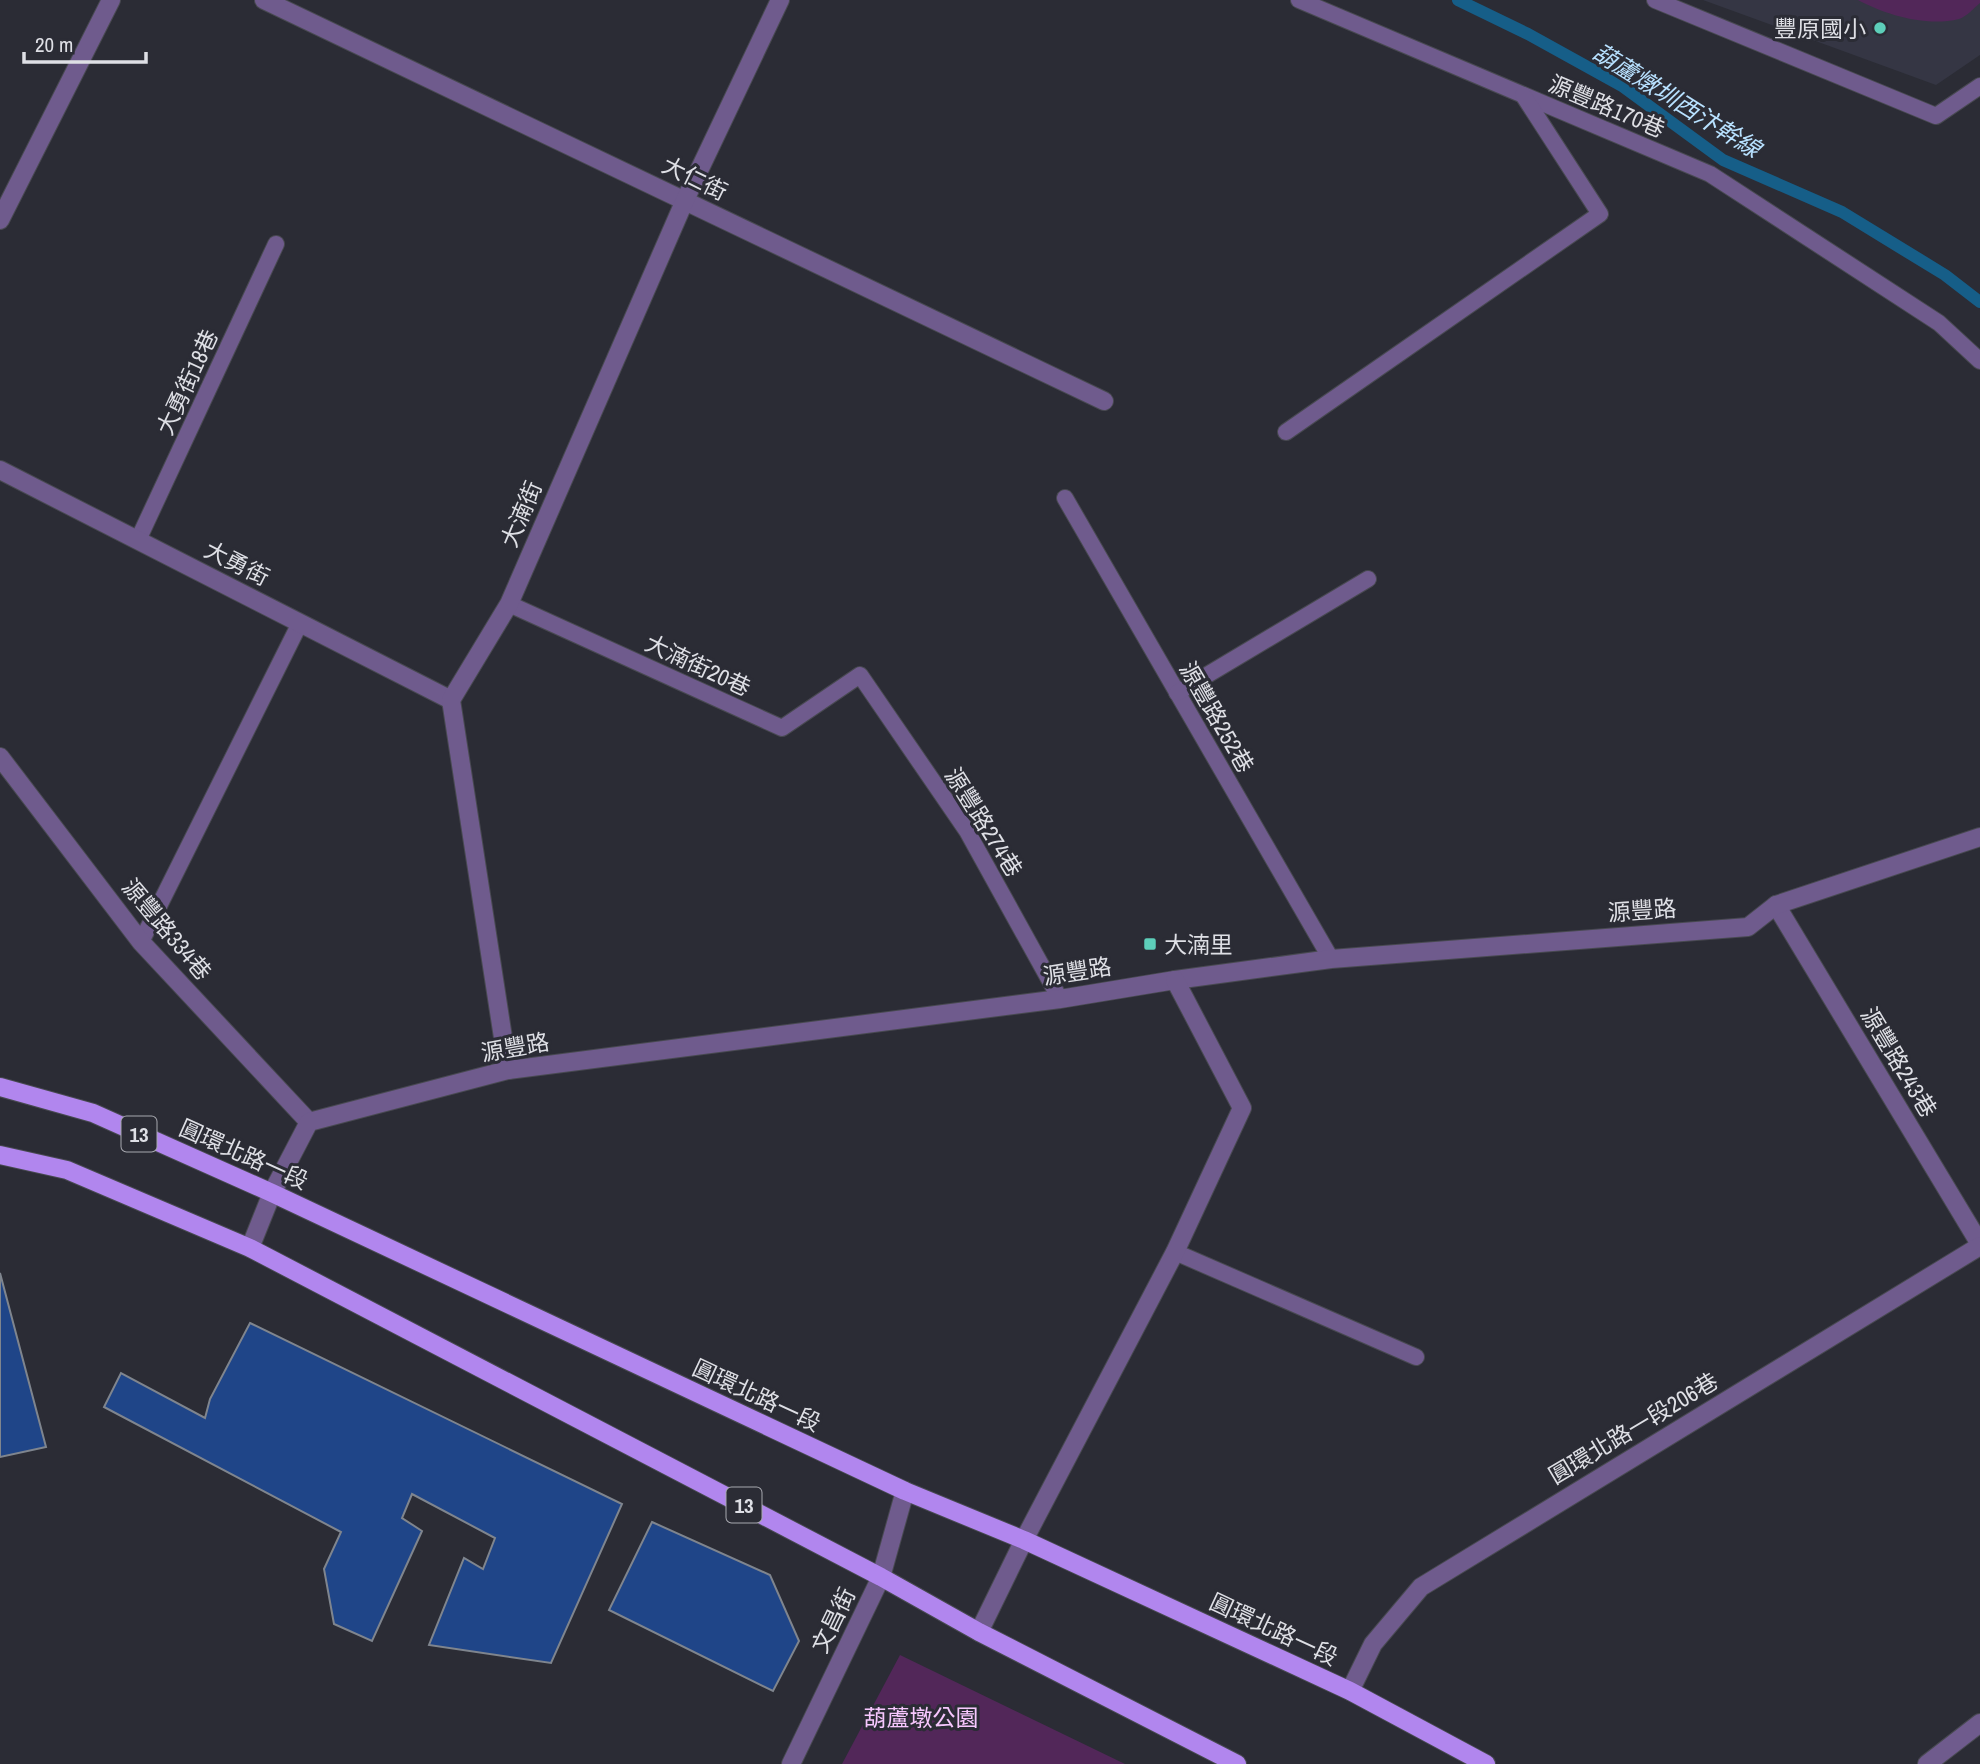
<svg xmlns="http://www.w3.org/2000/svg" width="1980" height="1764" viewBox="0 0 1980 1764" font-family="'Archivo Narrow','Noto Sans TC',sans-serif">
<rect width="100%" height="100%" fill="#2b2c35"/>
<polygon fill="#353644" points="1703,0 1980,0 1980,55 1936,85"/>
<g fill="#522759">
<path d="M1858,0H1980V3C1974,8 1966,17 1959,19C1926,27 1886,15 1858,0Z"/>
<polygon points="900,1655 1125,1764 842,1764"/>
</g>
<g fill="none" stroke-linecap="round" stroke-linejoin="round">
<polyline stroke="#165e88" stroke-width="12" points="1458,0 1528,34 1622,86 1723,160 1842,212 1945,275 1980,302"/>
</g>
<g fill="#1f4588" stroke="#7f858e" stroke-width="2">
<polygon points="0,1273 46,1447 0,1457"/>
<polygon points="250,1323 622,1504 551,1663 429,1645 464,1558 483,1569 495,1538 412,1494 402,1518 422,1531 372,1641 334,1624 324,1569 341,1532 104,1407 121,1373 205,1418 210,1399"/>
<polygon points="652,1522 770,1575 799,1641 773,1691 609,1610"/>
</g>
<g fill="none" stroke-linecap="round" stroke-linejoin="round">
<defs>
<g id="lane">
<polyline points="1299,0 1710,174 1939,323 1980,361"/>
<polyline points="1655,0 1936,116 1980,86"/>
<polyline points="1286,432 1600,214 1523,95"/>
<polyline points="1065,498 1331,959"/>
<polyline points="138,540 276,244"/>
<polyline points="509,604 782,728 860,675 967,831 1060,999"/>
<polyline points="1177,693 1368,579"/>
<polyline points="141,942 300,623"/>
<polyline points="1175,1252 1416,1357"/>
</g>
<g id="street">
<polyline points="264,0 1104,401"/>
<polyline points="0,220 111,0"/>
<polyline points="0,470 451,700"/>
<polyline points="0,757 141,942 309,1122"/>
<polyline points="1776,905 1980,1244"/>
<polyline points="508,1070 451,700 509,604 685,200 780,0"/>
<polyline points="250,1248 272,1193 309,1122 508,1070 1060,999 1175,980 1331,959 1748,927 1776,905 1980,837"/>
<polyline points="979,1632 1024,1540 1175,1252 1242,1108 1175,980"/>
<polyline points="1350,1691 1373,1644 1421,1587 1980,1246"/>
<polyline points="791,1764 881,1577 905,1491"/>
<polyline points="1927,1764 1980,1723"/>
</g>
<g id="primary">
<polyline points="0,1087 93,1113 272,1193 905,1491 1024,1540 1350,1691 1486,1764"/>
<polyline points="0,1155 67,1170 250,1248 881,1577 979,1632 1237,1764"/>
</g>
</defs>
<use href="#lane" stroke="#484951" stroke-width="18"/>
<use href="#street" stroke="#484951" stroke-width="20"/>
<use href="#primary" stroke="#484951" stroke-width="20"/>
<use href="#lane" stroke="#6f5b8d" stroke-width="16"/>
<use href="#street" stroke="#6f5b8d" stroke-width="18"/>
<use href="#primary" stroke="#b186ee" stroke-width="18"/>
</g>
<g fill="#5dceb9" stroke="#2b2c35" stroke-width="2.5">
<circle cx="1880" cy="28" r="7"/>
<rect x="1143" y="937" width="14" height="14" rx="3.5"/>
</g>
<g text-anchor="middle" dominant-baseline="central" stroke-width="6" stroke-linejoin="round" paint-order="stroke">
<g fill="#2b2c35" stroke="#a8a9b0" stroke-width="2">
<rect x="121.5" y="1116.5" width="35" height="35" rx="5"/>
<rect x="726.5" y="1487.5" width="35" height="35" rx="5"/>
</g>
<g font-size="21" font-weight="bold" fill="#dedfe5">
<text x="139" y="1134">13</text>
<text x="744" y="1505">13</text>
</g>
<g font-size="23" fill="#dedfe5" stroke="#2b2c35" text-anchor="end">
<text x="1866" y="28">豐原國小</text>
<text x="1164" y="944" text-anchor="start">大湳里</text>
</g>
<g font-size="23" fill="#dedfe5" stroke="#2b2c35">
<text transform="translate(1607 106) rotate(23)">源豐路170巷</text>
<text transform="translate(695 178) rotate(26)">大仁街</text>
<text transform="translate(187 382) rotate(-65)">大勇街18巷</text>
<text transform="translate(521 514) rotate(-67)">大湳街</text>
<text transform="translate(237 563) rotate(27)">大勇街</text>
<text transform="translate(698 665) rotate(25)">大湳街20巷</text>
<text transform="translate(1217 717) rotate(60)">源豐路252巷</text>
<text transform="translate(984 822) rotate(58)">源豐路274巷</text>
<text transform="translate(1642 910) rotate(-4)">源豐路</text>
<text transform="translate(167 929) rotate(50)">源豐路334巷</text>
<text transform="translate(1077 971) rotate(-9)">源豐路</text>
<text transform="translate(515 1047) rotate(-10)">源豐路</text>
<text transform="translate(1899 1062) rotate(59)">源豐路243巷</text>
<text transform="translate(244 1154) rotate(24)">圓環北路一段</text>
<text transform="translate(757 1395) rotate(25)">圓環北路一段</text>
<text transform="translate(1633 1428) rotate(-31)">圓環北路一段206巷</text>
<text transform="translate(833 1620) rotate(-64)">文昌街</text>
<text transform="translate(1274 1629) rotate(25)">圓環北路一段</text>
</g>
<g font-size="23" fill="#f7c7fe" stroke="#2b2c35">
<text x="921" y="1717">葫蘆墩公園</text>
</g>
<g font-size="24" font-style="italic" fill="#b8e1ff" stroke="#2b2c35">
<text transform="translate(1677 100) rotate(32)">葫蘆燉圳西汴幹線</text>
</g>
</g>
<path d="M24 52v10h122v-10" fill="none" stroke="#dedfe5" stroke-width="3.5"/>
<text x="35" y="52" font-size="21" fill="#dedfe5" stroke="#2b2c35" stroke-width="5" paint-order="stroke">20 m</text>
</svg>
